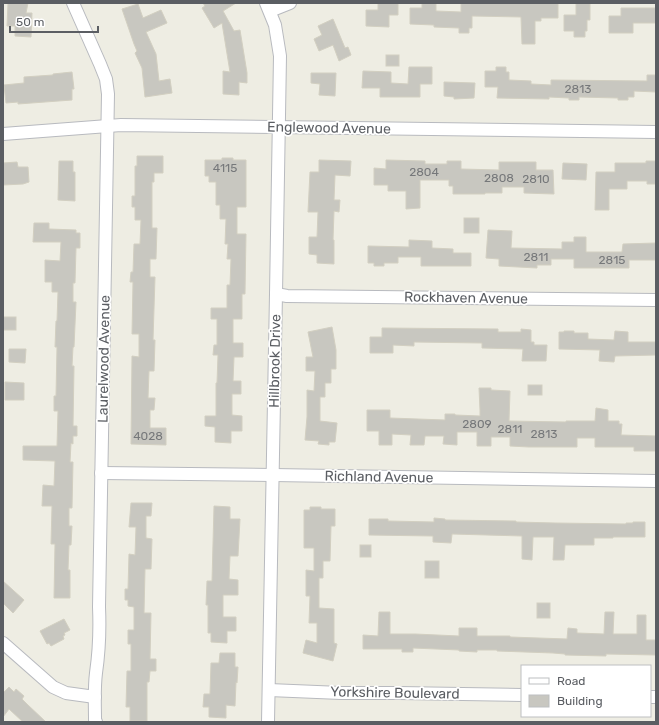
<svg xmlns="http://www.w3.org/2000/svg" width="659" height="725" viewBox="0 0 659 725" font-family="Rubik,sans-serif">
<rect width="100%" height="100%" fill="#eeede3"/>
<g fill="#c8c7c0" stroke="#d2cfc1">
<polygon points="8,3 28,3 26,13 32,13 31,37 15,36 15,26 7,26"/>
<polygon points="203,3 236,3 223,11 234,31 240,30 247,73 247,83 239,82 239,95 223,94 223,71 230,72 222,23 214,28 202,8 205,6"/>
<polygon points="378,3 398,3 398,15 389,15 389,27 366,26 366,10 378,10"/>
<polygon points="422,3 436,3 436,11 461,12 461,3 558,3 558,18 541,18 541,21 535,21 535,44 522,44 521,17 472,16 472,28 469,28 469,33 459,33 459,28 434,27 434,25 410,24 410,8 422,8"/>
<polygon points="576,3 590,3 590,20 587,20 587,31 585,31 585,37 574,37 574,31 564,31 564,15 576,15"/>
<polygon points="138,4 143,18 161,10 167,23 146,32 156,54 159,81 170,79 172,93 145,97 142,68 135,53 137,51 134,44 122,9"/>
<polygon points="621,8 656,8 656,23 633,23 633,33 609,33 609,16 621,16"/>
<polygon points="333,19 345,48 348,47 351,55 339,61 333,45 319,51 314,39 322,35 318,26"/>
<rect x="386" y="55" width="13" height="11"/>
<polygon points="409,67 432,67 432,84 420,84 420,97 380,97 380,88 362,88 363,71 391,72 391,83 408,84"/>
<polygon points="496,67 506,67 506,72 509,72 509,80 531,81 531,84 551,85 551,80 647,81 647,75 656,75 656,92 634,91 634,97 628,97 628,100 618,100 618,98 579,97 579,100 569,100 569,98 549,97 549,99 497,98 498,87 485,87 485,71 496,71"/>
<polygon points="72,72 74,89 72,89 72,100 18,104 18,102 6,103 4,85 24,83 24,77 53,75 53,74"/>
<polygon points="311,73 336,73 335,96 319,95 320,84 311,83"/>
<polygon points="444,82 475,83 474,98 454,99 454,97 444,96"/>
<polygon points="137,156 163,156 163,173 154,173 154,182 152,182 152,228 157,228 156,259 150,259 150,277 155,277 153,340 155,340 154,371 149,371 148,398 155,398 154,410 150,410 150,428 166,428 166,445 131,444 132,356 139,357 139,334 132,334 133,282 130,282 131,272 133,272 134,244 140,244 141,220 135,220 135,207 132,207 132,196 135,196 135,166 137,166"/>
<polygon points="222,158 233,158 233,160 246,160 246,207 237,207 237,234 246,234 245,294 242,294 242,319 233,319 233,343 243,343 243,357 234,357 233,381 241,381 241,394 232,394 232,415 242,416 242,431 231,431 231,443 215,442 215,427 205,426 205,416 216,416 216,383 217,383 218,355 213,355 214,345 217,345 217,319 211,319 211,308 227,308 227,285 230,285 231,259 227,259 228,244 225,244 226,219 220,219 220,205 216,205 216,182 209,182 209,176 205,176 205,160 222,160"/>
<polygon points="319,160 351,161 350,176 335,175 334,200 340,200 339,212 334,211 333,240 334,240 334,264 317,263 317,255 309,254 309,237 317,237 318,212 308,212 310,172 319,172"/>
<polygon points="386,160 425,161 425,164 447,164 447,161 461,161 461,169 499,170 499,162 536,162 536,170 553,170 554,194 524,193 524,187 502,187 502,193 485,193 485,194 453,194 453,186 449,186 449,180 420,180 420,208 406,209 406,191 388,191 388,185 374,185 374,168 386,169"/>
<polygon points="59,161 73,161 73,172 75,172 75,201 58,200"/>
<polygon points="646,161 656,161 656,184 647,184 647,181 627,181 627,189 609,189 609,210 595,210 596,172 615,172 615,163 646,163"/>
<polygon points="17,162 18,167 28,167 29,182 23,184 3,185 3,163"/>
<polygon points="563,163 587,164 586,180 562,179"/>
<rect x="464" y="218" width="15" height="15"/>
<polygon points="34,223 49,223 49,229 76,230 76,233 80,233 80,248 76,248 75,283 73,283 73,302 76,302 74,347 73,347 72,366 74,366 73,426 77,426 77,436 73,436 73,444 71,443 70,462 73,462 72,508 69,508 69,526 72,526 71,545 69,545 68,570 70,570 70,598 54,598 55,544 51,544 52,506 42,506 43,485 54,486 55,461 23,460 23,446 57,446 58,411 54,411 54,396 56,396 57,347 55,347 56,321 57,321 58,292 52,292 52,282 45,282 45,260 60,261 61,242 33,242"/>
<polygon points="488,230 512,231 511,248 562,249 562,242 574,242 574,237 586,237 586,252 622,252 623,244 656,243 656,260 629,260 629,268 574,268 574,259 551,259 551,265 537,265 537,268 499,266 499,259 486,258"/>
<polygon points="409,240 432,241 432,248 453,249 453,253 471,253 471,266 421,266 421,257 398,257 398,263 384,263 384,266 374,266 374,263 368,263 368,246 409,247"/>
<rect x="3" y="317" width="13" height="13"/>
<polygon points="332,327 336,350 336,369 331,369 331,383 325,383 325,397 320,397 320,421 337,423 335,442 329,442 329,445 318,444 319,441 305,440 307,417 307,390 314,391 315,371 306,371 306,357 313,357 308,332"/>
<polygon points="382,328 498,329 498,332 521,332 521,329 531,330 531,342 534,342 534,345 547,345 546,361 522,361 523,349 482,348 482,343 414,342 414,346 393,345 393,353 370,353 370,337 382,337"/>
<polygon points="564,331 574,331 574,333 588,333 588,339 614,340 615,331 628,332 628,342 656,342 656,355 615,356 614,362 599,361 600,350 559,349 559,332 564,332"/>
<polygon points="9,349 26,349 25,363 9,362"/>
<polygon points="5,382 24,383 24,400 5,400"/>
<rect x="528" y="385" width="14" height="10"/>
<polygon points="479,388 491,388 491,390 510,391 509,421 566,422 566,421 595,421 596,408 608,410 608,421 619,421 619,424 622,424 621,435 656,436 656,451 634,451 634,447 595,447 595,438 577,438 577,447 529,447 510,446 510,437 491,437 491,446 477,446 477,432 457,432 457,445 443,444 444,436 425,436 424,445 410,445 411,435 392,434 392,445 379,445 379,431 367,431 367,410 390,410 390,418 445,420 445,414 455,414 455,415 480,416 480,410"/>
<polygon points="131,503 152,503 151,516 146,516 146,538 152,539 151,569 145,569 144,613 151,613 150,659 156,659 156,671 150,671 149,682 147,682 147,721 130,721 130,707 126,707 127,671 131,671 131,644 128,644 128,630 134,630 134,607 128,606 128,600 125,600 125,589 128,589 129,554 135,555 136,527 129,527"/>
<polygon points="214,506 230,507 230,519 240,519 238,556 230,556 229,579 238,580 238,595 223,595 223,617 236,617 236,631 227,631 227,643 211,642 211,633 208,633 208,605 206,605 207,581 212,581"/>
<polygon points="310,507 321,507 321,509 335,509 335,526 331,526 330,561 323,561 323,578 319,578 319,608 334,609 334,643 337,644 333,661 303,653 306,640 317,643 317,623 309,623 310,596 306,596 306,570 314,571 314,548 304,548 304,510 310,510"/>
<polygon points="434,518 445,519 445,520 516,521 516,522 555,523 626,524 626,523 633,523 633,522 645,522 645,537 613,537 613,538 594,538 594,545 565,545 564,560 553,560 554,537 533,537 532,560 522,559 522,536 452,534 451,543 433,542 433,536 369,535 369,519 388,519 388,521 434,522"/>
<rect x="360" y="545" width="11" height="12"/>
<rect x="425" y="561" width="14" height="17"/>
<polygon points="3,581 24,600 13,613 3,603"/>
<rect x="537" y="603" width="13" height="15"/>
<polygon points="379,612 390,612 390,634 415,634 459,636 459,628 477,628 477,636 510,636 510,637 567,639 568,628 577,629 577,633 604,634 605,612 614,612 613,634 637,634 637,615 646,615 646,640 656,640 656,655 606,654 606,656 565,655 565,654 553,653 497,651 497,650 477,650 477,652 459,651 459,650 413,648 413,652 402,652 402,649 363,649 363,635 378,636"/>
<polygon points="64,619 70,630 64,633 65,635 63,636 64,639 51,646 49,643 47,644 40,631"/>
<polygon points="220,653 235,653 235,667 238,667 237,683 236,682 235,706 226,705 226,718 209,717 209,707 203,707 204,694 210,694 211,663 219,663"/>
<polygon points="9,687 14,692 16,689 24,696 22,699 28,705 46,722 23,722 9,709 3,717 3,693"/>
</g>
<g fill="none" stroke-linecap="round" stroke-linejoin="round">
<defs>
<g id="minor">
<path d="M73,3L100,64L106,79L108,94L99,607C100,629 99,652 96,673C94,689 95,705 95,720L96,722"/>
<polyline points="266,3 275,25 280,56 276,294 268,722"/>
<polyline points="270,11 290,3"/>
<polyline points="3,134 121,125 656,132"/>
<polyline points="276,294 287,296 656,300"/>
<polyline points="101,473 273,475 656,481"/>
<polyline points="3,643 53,687 66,693 95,697"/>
<polyline points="269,690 341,693 399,693 522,695"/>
<polyline points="650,697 656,697"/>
</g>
</defs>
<use href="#minor" stroke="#b8babf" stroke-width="14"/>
<use href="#minor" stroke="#fff" stroke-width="12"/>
</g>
<g text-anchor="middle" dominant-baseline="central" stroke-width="3.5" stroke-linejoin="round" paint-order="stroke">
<g font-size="12" fill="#76787a">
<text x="578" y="89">2813</text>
<text x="225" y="168">4115</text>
<text x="424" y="172">2804</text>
<text x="499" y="178">2808</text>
<text x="536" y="179">2810</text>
<text x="536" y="257">2811</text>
<text x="612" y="260">2815</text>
<text x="477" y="424">2809</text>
<text x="510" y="429">2811</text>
<text x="544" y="434">2813</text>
<text x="148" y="436">4028</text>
</g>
<g font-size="14" fill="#5b5e63" stroke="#fff">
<text transform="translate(329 128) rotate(1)">Englewood Avenue</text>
<text transform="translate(466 298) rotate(1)">Rockhaven Avenue</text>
<text transform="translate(104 359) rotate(-89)">Laurelwood Avenue</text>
<text transform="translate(275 361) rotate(-89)">Hillbrook Drive</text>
<text transform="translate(379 477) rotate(1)">Richland Avenue</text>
<text transform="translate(395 693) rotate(1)">Yorkshire Boulevard</text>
</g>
</g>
<rect width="659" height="725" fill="none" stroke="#5b5e63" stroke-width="8"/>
<rect x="521" y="665" width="130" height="52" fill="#ffffff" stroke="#bdbfc1"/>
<rect x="529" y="678" width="20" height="6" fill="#ffffff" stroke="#bdbfc1"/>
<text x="557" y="685" font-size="12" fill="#5b5e63">Road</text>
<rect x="529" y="695" width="20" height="12" fill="#c8c7c0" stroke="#bdbfc1"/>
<text x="557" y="705" font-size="12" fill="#5b5e63">Building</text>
<path d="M10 26v6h88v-6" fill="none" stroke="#5b5e63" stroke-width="2"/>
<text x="16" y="26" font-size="12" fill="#5b5e63" stroke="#ffffff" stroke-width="3" paint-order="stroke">50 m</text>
</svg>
